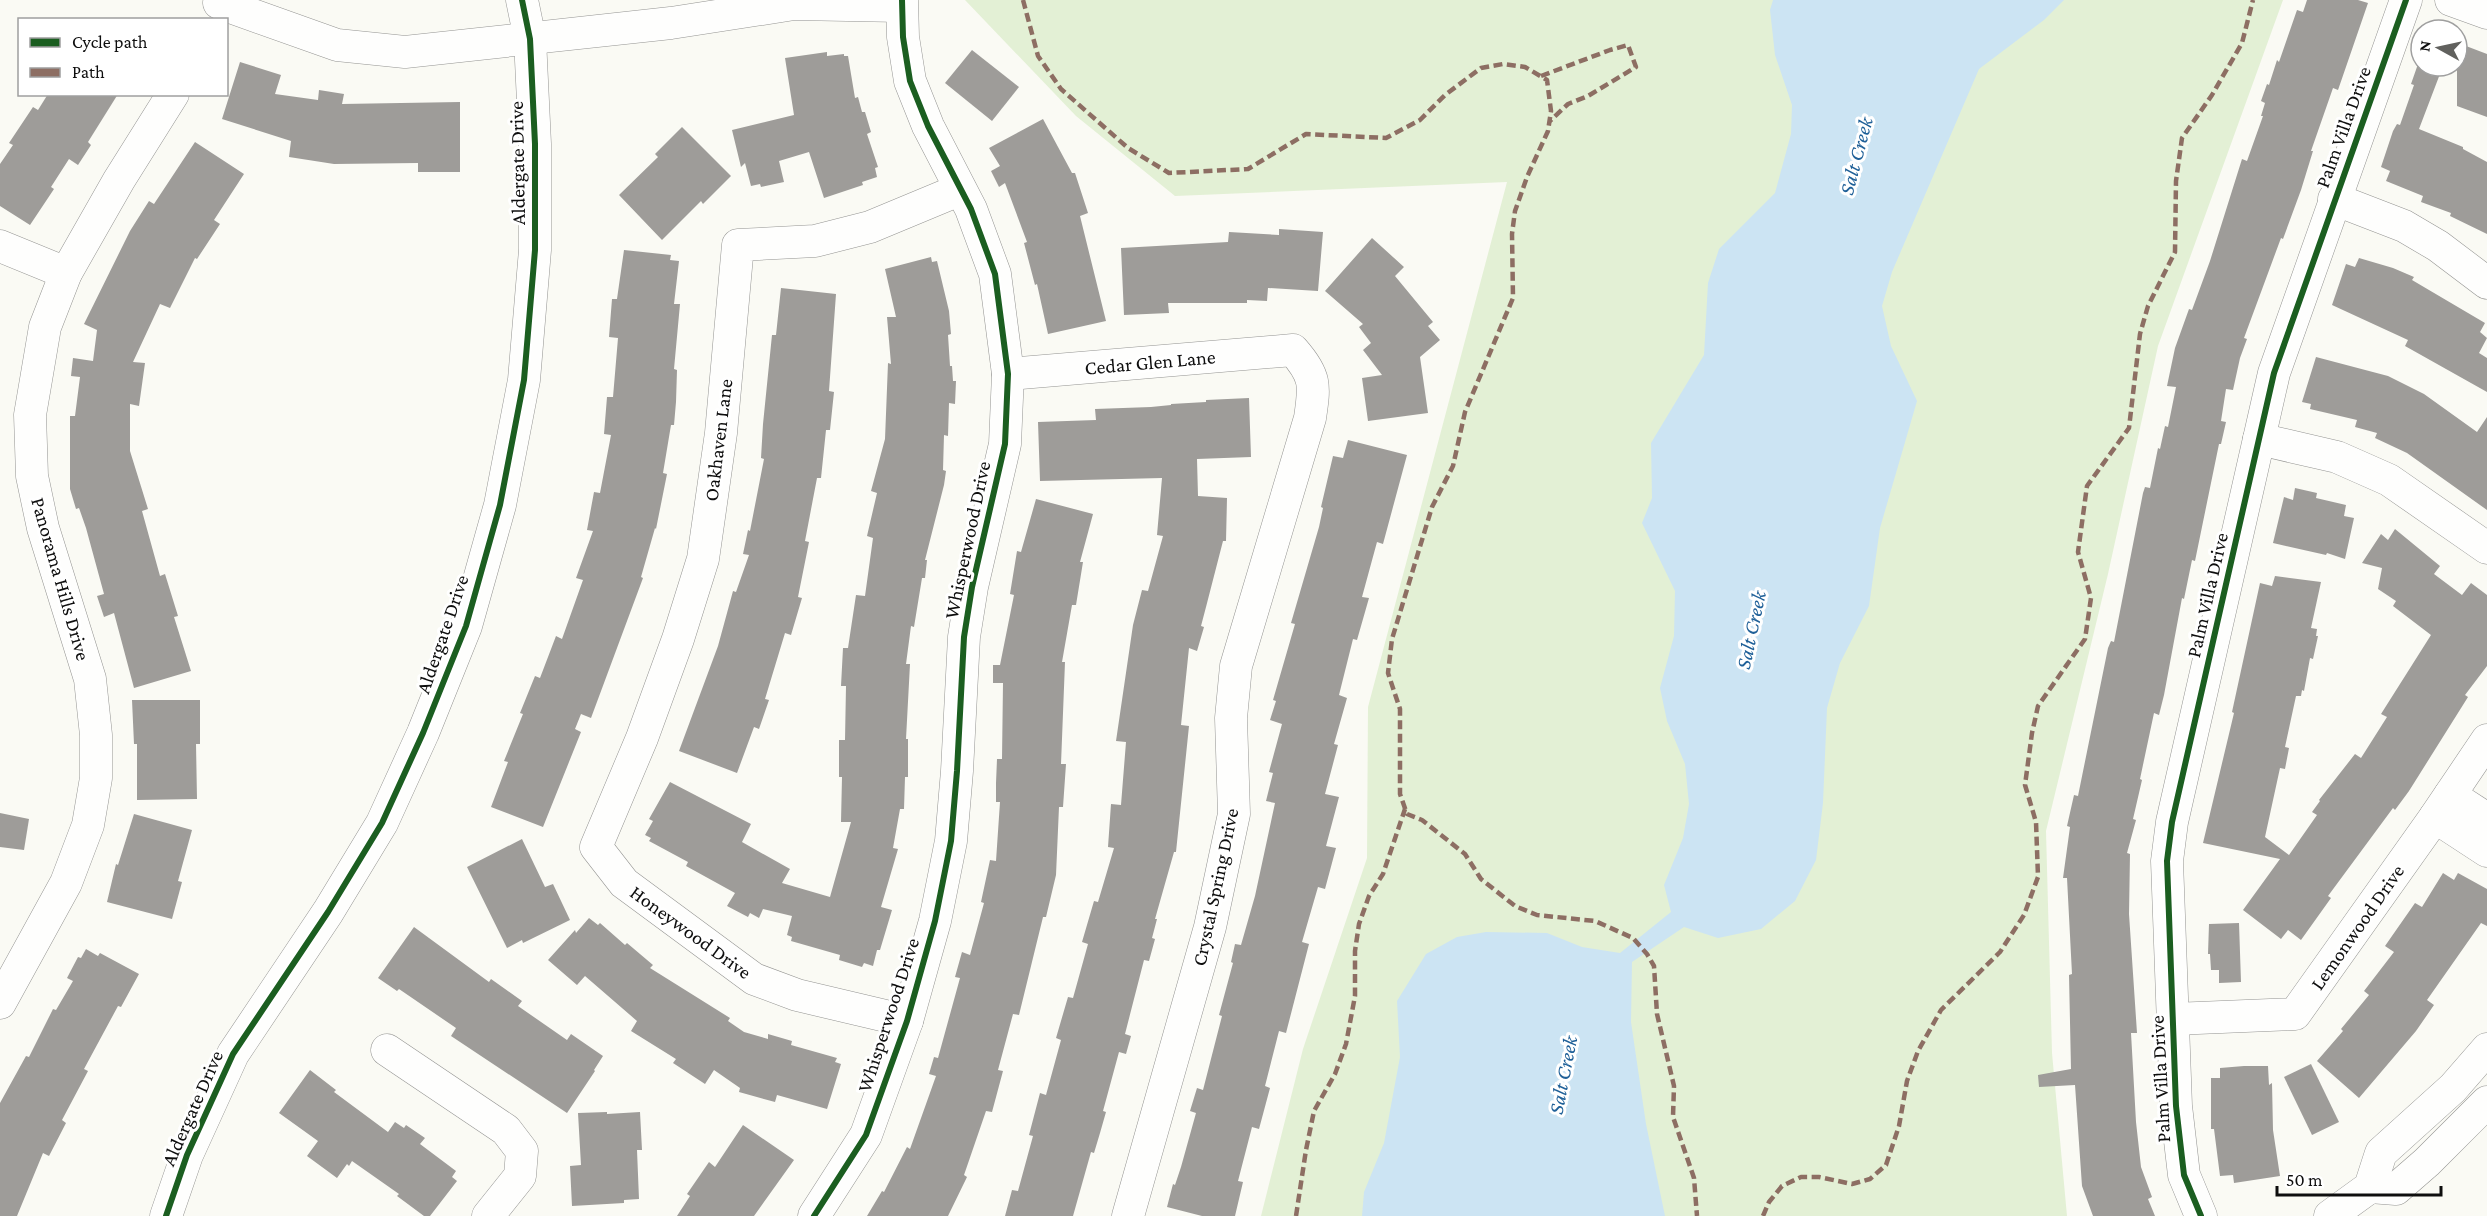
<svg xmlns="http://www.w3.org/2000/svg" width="2487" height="1216" viewBox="0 0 2487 1216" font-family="'Crimson Pro',serif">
<rect width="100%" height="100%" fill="#fafaf4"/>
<polygon fill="#e3f0d5" points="965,0 2283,0 2158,346 2108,574 2046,831 2052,1053 2067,1216 1261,1216 1303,1049 1367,858 1368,707 1507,182 1175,196 1076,116"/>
<polygon fill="#cce4f3" points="1773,0 2064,0 2044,20 1979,69 1892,272 1882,306 1891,346 1917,401 1880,528 1869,606 1840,663 1827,708 1823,803 1816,860 1795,901 1761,929 1718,938 1684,927 1632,962 1631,1022 1646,1124 1665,1216 1362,1216 1364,1192 1384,1143 1400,1057 1397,1001 1426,954 1457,937 1486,932 1547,933 1582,947 1620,953 1671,912 1664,885 1683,838 1689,804 1685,764 1667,721 1660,688 1674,636 1675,591 1642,523 1652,498 1651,443 1704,355 1708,283 1719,249 1775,193 1791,134 1792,105 1775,55 1770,10"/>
<g fill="#9e9c99">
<polygon points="2307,0 2358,0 2368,3 2338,90 2333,88 2311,151 2313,151 2301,190 2283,239 2281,238 2244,338 2247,339 2240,358 2233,390 2226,389 2221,421 2226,422 2221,444 2219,444 2195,561 2192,560 2184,599 2182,598 2164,695 2159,715 2154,713 2140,779 2142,780 2133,819 2136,820 2127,853 2130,854 2129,914 2137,1033 2131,1033 2136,1122 2141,1167 2152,1197 2148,1199 2155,1216 2093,1216 2082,1186 2075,1085 2039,1087 2038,1075 2071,1069 2069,975 2072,974 2067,878 2063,878 2070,827 2067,826 2074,795 2078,796 2108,648 2111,641 2114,642 2143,493 2145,487 2150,488 2158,448 2160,449 2165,426 2168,427 2176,387 2167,386 2175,348 2189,309 2192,310 2210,261 2242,159 2247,161 2263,116 2261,116 2265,103 2261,101 2267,84 2269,85 2277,60 2279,62 2297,10 2303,12"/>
<polygon points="2457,46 2465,49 2466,46 2487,54 2487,117 2457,106"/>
<polygon points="972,50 1019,87 992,121 945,83"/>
<polygon points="827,52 827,56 844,54 844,56 848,56 855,98 858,97 862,112 865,112 871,132 867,134 878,167 875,168 877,177 862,182 863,185 824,198 809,152 779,161 784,182 761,187 760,184 751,186 745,163 741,167 732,130 794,115 785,58"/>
<polygon points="240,62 281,75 275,94 318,100 319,90 344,94 342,104 460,102 460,172 418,172 418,163 334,164 289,157 291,141 222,119"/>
<polygon points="2418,64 2421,66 2443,66 2419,129 2463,147 2463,149 2487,162 2487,234 2450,216 2451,213 2421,202 2423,196 2386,181 2390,171 2381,167 2393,131 2397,124 2400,125 2414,85 2411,84"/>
<polygon points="48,94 118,94 88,142 91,145 78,165 69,159 51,187 54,189 30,225 0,206 0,164 13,145 9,143 33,107 38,110"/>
<polygon points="1043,119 1072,173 1075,173 1088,213 1080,216 1106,321 1048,334 1037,284 1035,285 1024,243 1027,242 1005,183 999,187 991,171 1000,166 989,148"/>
<polygon points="682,127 731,176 703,204 701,201 662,240 619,195 658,157 655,154"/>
<polygon points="195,142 244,174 214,220 220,224 197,259 195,258 170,308 160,304 133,362 145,363 139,406 130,404 130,451 148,509 142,511 160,576 165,574 178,616 174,617 191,671 134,688 114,613 104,617 97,596 104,594 86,528 79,508 76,509 70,489 70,416 75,416 80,377 71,376 73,358 93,361 97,330 84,324 130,231 149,201 154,204"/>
<polygon points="1279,229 1323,232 1318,291 1268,288 1267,301 1247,300 1247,303 1168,303 1169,313 1124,315 1121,248 1228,242 1229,232 1279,235"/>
<polygon points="1372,238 1404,267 1395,276 1433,322 1428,326 1440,340 1420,357 1428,413 1368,421 1362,378 1382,375 1363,350 1371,343 1359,327 1363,324 1325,291"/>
<polygon points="624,250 671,255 670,260 679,261 674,304 680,304 674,369 677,370 676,402 674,425 671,425 663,473 667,474 656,529 655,528 641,577 643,578 591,718 581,714 575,729 581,732 543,827 491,807 508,762 504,761 523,714 520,713 535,676 540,678 556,636 562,639 583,580 576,578 593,531 587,530 594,492 600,493 611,435 604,434 607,397 613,397 618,338 609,337 612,299 617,299"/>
<polygon points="931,257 932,262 937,261 949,311 951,334 948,335 950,366 952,366 953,381 956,381 955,404 949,403 948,436 944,435 943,470 946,471 944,485 925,560 927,560 925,578 922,578 914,627 911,626 906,664 910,664 906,739 908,739 908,777 905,777 904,809 900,809 893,848 898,849 881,907 892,910 880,950 877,950 873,966 864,963 862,967 839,960 840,955 791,941 792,937 787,935 792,916 763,909 759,918 750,913 748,917 727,906 735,893 686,866 688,862 649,841 651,838 645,835 653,821 649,819 670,782 751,824 742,842 790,869 782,883 830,897 851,822 841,822 842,777 839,777 839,740 845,740 846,686 841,686 843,648 848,648 856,595 865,596 873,538 867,536 877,493 871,491 885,439 888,363 891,364 887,317 896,317 885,269"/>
<polygon points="2359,258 2393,268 2414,277 2412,280 2485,323 2480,332 2487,338 2479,353 2487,358 2487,392 2405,346 2408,340 2332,305 2346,264 2355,267"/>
<polygon points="781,288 836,294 829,391 834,392 830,430 826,430 821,478 817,478 805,541 809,542 798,597 802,598 791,635 785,633 765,699 769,700 759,729 754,727 737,773 679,751 718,646 733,591 736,592 749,555 743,554 748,530 750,531 764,459 761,458 763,424 772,335 776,335"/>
<polygon points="2316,357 2388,376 2424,394 2477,432 2487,417 2487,510 2407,453 2375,438 2377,433 2355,427 2357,420 2310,409 2311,404 2302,402"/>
<polygon points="1249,398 1251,457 1197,459 1198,496 1227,498 1226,541 1223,541 1206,607 1201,626 1204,627 1197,651 1189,648 1181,725 1189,726 1176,852 1174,852 1155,919 1157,919 1152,938 1155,939 1149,961 1144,960 1125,1034 1131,1036 1126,1054 1119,1052 1103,1111 1106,1112 1100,1133 1094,1153 1091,1152 1073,1216 1005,1216 1012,1190 1018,1191 1033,1136 1029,1135 1040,1093 1046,1095 1061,1040 1056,1038 1068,997 1073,998 1088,944 1082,942 1094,901 1098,902 1114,848 1108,847 1111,804 1121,805 1126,742 1116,741 1133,625 1142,590 1148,591 1163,536 1157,535 1162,478 1040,481 1038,422 1096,420 1095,409 1151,407 1171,405 1171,404 1206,402 1206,400"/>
<polygon points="1348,440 1407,455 1383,544 1377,542 1362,597 1369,598 1357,640 1353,639 1339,695 1347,698 1334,744 1338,745 1325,794 1339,797 1326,846 1336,848 1325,889 1318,887 1302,942 1309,944 1286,1033 1279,1031 1265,1086 1270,1088 1259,1129 1252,1127 1238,1181 1243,1182 1235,1216 1202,1216 1167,1207 1173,1184 1175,1185 1181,1167 1196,1113 1190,1111 1197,1088 1203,1090 1222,1016 1219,1015 1233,963 1231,962 1235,944 1241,945 1255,896 1275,803 1266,801 1273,773 1269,772 1282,724 1270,720 1276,701 1273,700 1295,624 1291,623 1319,527 1323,508 1321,507 1333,456 1343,458"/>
<polygon points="2295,488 2317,493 2316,498 2346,505 2344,516 2354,518 2345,559 2327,553 2326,555 2273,543 2284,497 2293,500"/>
<polygon points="1036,499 1093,514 1080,562 1083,562 1076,605 1072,605 1062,662 1065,662 1061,764 1066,764 1063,807 1059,807 1056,875 1046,917 1043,917 1019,1015 1013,1014 998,1070 1003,1071 992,1112 986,1111 964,1175 967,1177 948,1216 867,1216 882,1191 884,1192 907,1147 910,1149 936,1076 929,1074 934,1057 938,1058 960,978 955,977 962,952 970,955 984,903 981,902 990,860 996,861 1000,802 996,802 996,783 997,759 1002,759 1003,683 993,683 993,665 1000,665 1014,595 1010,594 1017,551 1021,552"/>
<polygon points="2395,529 2440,566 2434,574 2462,595 2471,583 2487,595 2487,666 2465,695 2468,697 2409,791 2395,810 2393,808 2328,896 2331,898 2301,940 2288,930 2281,939 2243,910 2280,859 2203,843 2234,713 2232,712 2260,583 2272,586 2275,576 2321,582 2311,628 2317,629 2316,636 2318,636 2313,659 2310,658 2304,691 2302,690 2301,696 2296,696 2285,747 2289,748 2285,769 2280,768 2265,837 2289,855 2317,815 2312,812 2320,801 2319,800 2355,754 2361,758 2387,717 2381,714 2431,635 2393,606 2396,601 2378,589 2382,568 2362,563 2381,534 2388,540"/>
<polygon points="132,700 200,700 200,744 196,744 197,799 137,800 137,744 134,744"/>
<polygon points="0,813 29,819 24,850 0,847"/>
<polygon points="134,814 192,830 178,881 182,882 172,919 107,902 116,864 118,865"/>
<polygon points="522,839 545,887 553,884 570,920 523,943 522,940 507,948 467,867"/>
<polygon points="2443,873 2454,880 2458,873 2487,889 2487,926 2481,923 2427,1000 2434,1005 2416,1031 2359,1098 2317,1061 2343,1031 2341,1029 2369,995 2364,991 2394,952 2385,946 2415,903 2422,907"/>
<polygon points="589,918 598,925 600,923 625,945 627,943 653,965 650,968 730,1018 728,1021 744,1032 768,1039 768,1034 792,1041 791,1045 837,1058 835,1062 841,1064 827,1109 777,1095 775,1102 739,1092 740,1088 714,1070 705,1084 673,1063 676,1059 631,1031 637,1021 585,976 577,985 548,960 575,930 576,933"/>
<polygon points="2239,923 2241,982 2219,983 2219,970 2211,970 2210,954 2208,954 2209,924"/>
<polygon points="414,927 489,982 491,979 522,1001 518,1006 567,1040 571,1034 603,1056 594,1070 595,1071 567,1113 451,1036 456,1028 399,989 397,991 378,978"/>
<polygon points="86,949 98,956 100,953 139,974 121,1007 118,1006 84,1069 88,1071 62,1120 66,1123 49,1156 43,1153 17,1216 0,1216 0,1103 26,1056 29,1057 53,1009 56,1010 73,981 67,978 78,957 81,958"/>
<polygon points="2311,1064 2339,1122 2312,1135 2284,1077"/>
<polygon points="2244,1066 2268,1066 2269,1085 2272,1083 2273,1130 2280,1176 2234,1183 2233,1175 2220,1176 2214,1129 2211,1129 2211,1078 2220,1078 2220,1068"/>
<polygon points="310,1070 336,1090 334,1092 388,1132 395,1122 404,1128 406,1125 425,1138 420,1144 456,1171 452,1177 457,1181 430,1216 424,1216 397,1196 399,1194 352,1161 349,1166 347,1164 337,1178 307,1156 318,1141 279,1113"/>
<polygon points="607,1112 607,1114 640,1112 642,1150 637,1150 639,1199 624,1200 624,1203 572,1206 570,1166 581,1165 578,1113"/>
<polygon points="743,1125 794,1160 754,1216 677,1216 690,1196 687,1194 709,1162 715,1167"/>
</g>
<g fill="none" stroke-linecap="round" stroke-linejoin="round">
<defs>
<g id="minor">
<polyline points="2451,0 2487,13"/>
<polyline points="219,3 337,45 405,52 671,23 794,4 901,6"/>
<polyline points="2334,199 2404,226 2438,246 2487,283"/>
<polyline points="0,246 66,273"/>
<path d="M1008,374L1293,350C1316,376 1315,385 1310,418L1236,666L1231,718L1234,814L1210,927L1128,1216"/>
<polyline points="2259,439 2337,457 2389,480 2487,548"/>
<polyline points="2450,795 2487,819"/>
<polyline points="2435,817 2487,851"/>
<polyline points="0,1003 66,883 88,825 96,778 96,735 90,679 43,528 32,476 30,415 45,327 66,273 119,180 173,94"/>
<polyline points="2173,1019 2295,1014 2435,817 2487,740"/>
<polyline points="907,1021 797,995 754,979 624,883 596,847 642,738 678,639 703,559 721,433 738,245 815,241 870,227 959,190"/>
<polyline points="387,1050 506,1130 522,1151 520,1176 488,1216"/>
<polyline points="2370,1187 2396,1189 2427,1162 2487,1102"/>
<polyline points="166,1216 187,1155 233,1054 328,912 382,823 423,733 466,626 500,505 524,380 535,250 535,144 530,39 522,0"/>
<polyline points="814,1216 866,1135 907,1021 935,921 951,841 957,771 964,637 972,587 1005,444 1008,374 995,274 971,209 928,126 910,81 903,37 902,0"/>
<polyline points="2201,1216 2184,1175 2176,1106 2167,861 2172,822 2274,373 2406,0"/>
<polyline points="2330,1216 2370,1187 2381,1153 2453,1088 2487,1049"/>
</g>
</defs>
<use href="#minor" stroke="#949492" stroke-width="33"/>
<use href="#minor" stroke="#fefefd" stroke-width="32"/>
<g stroke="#8d6e63" stroke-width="4.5" stroke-dasharray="9 4.5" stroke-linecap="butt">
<polyline points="1023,0 1038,56 1061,89 1128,148 1169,173 1248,169 1306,134 1386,138 1420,120 1445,95 1481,68 1503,64 1525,67 1547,80 1551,111 1548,131 1527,177 1515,211 1512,234 1513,298 1465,412 1453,466 1432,507 1392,639 1388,673 1400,709 1400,794 1407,814 1422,820 1465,854 1481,879 1515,906 1537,915 1595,921 1633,938 1647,954 1654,966 1657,1014 1674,1086 1673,1117 1694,1178 1697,1216"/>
<polyline points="1541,76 1610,50 1628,45 1636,67 1588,96 1568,104 1550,121"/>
<polyline points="1296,1216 1306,1150 1314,1111 1335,1074 1346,1044 1355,996 1355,951 1359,924 1369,896 1383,874 1405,809"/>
<polyline points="1763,1216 1769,1202 1782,1186 1801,1177 1819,1177 1852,1184 1870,1179 1886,1165 1899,1126 1907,1081 1918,1051 1941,1010 2000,952 2024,915 2038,877 2036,822 2025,785 2032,733 2038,706 2085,639 2091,598 2078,552 2087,486 2129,428 2140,334 2148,306 2175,252 2176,181 2182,138 2212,95 2242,43 2253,0"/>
</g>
<defs>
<g id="cycleway">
<polyline points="166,1216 187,1155 233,1054 328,912 382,823 423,733 466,626 500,505 524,380 535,250 535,144 530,39 522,0"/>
<polyline points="814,1216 866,1135 907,1021 935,921 951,841 957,771 964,637 972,587 1005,444 1008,374 995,274 971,209 928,126 910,81 903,37 902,0"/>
<polyline points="2201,1216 2184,1175 2176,1106 2167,861 2172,822 2274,373 2406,0"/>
</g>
</defs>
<use href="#cycleway" stroke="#fff" stroke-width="10"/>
<use href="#cycleway" stroke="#1b5e20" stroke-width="6"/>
</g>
<g text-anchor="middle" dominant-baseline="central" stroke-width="6" stroke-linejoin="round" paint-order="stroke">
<g font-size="20" fill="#0e0e0e" stroke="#fff">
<text transform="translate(2343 127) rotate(-70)">Palm Villa Drive</text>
<text transform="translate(517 163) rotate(-91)">Aldergate Drive</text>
<text transform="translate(1150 362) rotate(-5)">Cedar Glen Lane</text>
<text transform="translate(718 440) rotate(-83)">Oakhaven Lane</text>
<text transform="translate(967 540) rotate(-78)">Whisperwood Drive</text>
<text transform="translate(61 579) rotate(74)">Panorama Hills Drive</text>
<text transform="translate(2207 595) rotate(-77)">Palm Villa Drive</text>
<text transform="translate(442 634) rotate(-71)">Aldergate Drive</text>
<text transform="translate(1215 887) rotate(-78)">Crystal Spring Drive</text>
<text transform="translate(2357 927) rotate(-55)">Lemonwood Drive</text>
<text transform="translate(691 932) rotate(36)">Honeywood Drive</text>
<text transform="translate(888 1015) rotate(-72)">Whisperwood Drive</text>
<text transform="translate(2160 1079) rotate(-93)">Palm Villa Drive</text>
<text transform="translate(192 1108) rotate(-66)">Aldergate Drive</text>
</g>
<g font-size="21" font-style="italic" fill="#1f6098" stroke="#fff">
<text transform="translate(1856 156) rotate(-75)">Salt Creek</text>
<text transform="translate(1751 630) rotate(-78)">Salt Creek</text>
<text transform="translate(1563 1075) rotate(-79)">Salt Creek</text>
</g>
</g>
<rect x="18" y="18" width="210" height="78" fill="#ffffff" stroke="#9f9f9f" stroke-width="1.5"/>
<rect x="30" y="38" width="30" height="9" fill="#1b5e20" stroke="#9f9f9f" stroke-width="1.5"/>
<text x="72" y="48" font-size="18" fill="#0e0e0e">Cycle path</text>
<rect x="30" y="68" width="30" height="9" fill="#8d6e63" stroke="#9f9f9f" stroke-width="1.5"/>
<text x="72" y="78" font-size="18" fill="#0e0e0e">Path</text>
<g transform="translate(2439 48) rotate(278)"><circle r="28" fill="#ffffff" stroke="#9f9f9f" stroke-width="1.5"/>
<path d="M0-4.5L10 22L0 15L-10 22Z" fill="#61615e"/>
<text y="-9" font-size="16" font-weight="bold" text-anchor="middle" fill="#0e0e0e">N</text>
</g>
<path d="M2277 1186v9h164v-9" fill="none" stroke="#0e0e0e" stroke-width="3"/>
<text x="2286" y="1186" font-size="18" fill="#0e0e0e" stroke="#ffffff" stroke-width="4.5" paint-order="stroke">50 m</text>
</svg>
